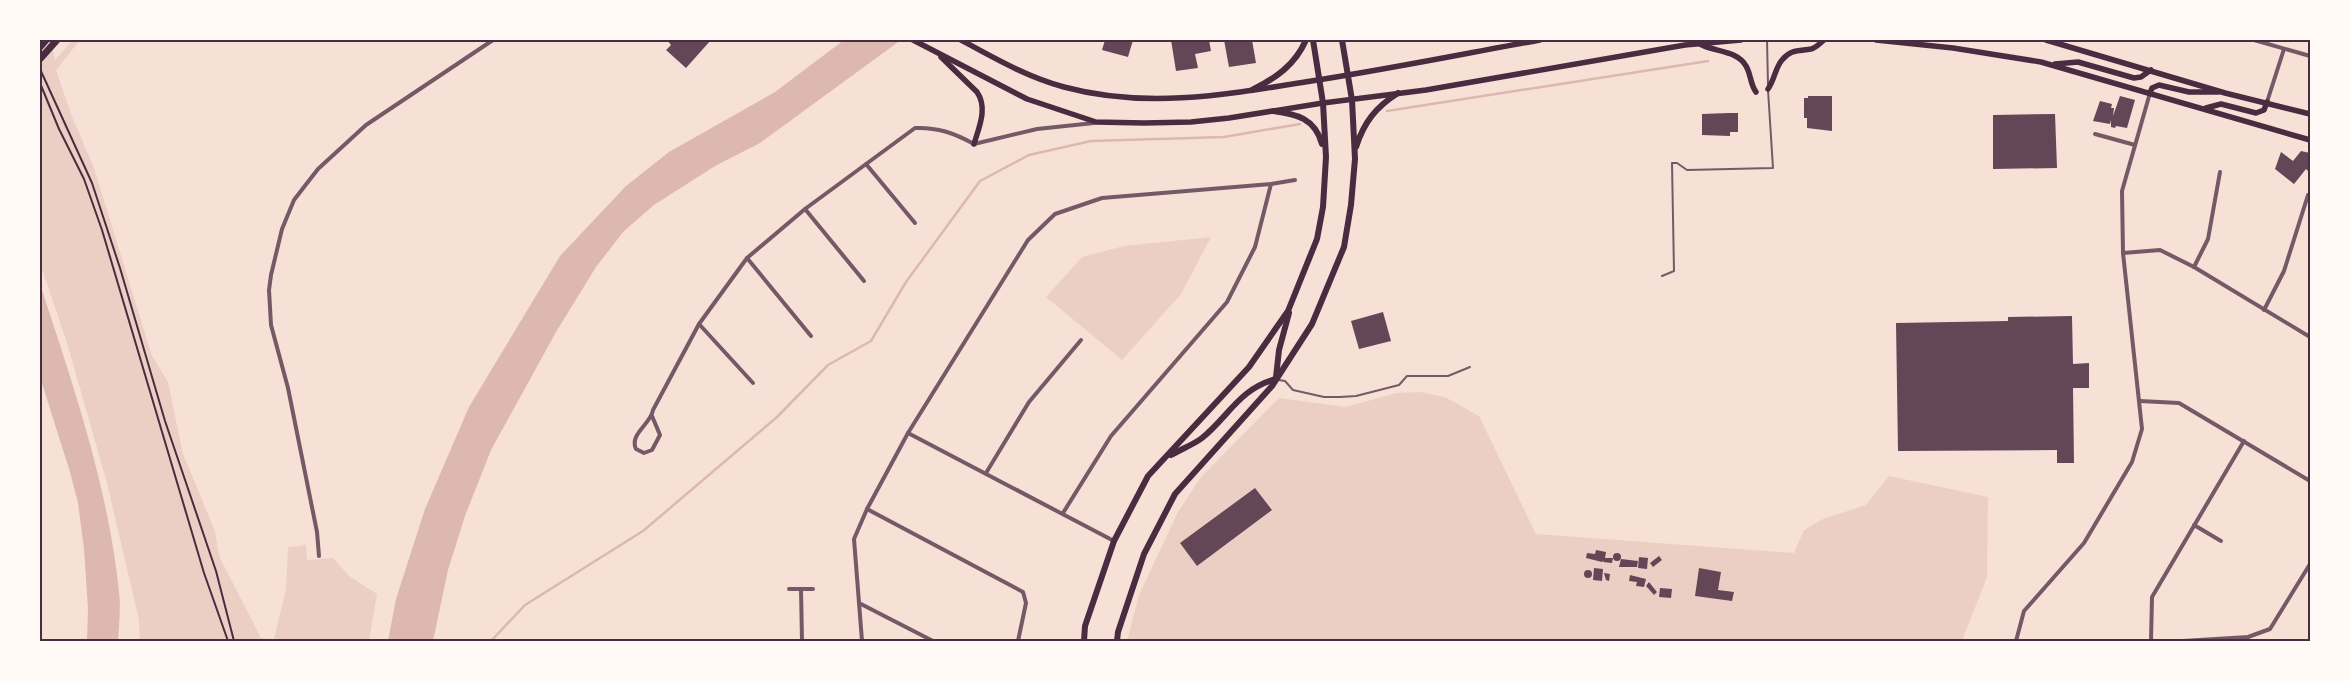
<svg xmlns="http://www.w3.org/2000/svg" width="2350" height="681" viewBox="0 0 2350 681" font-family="Bitter,serif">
<rect width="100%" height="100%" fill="#f7e1d7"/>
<g fill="#ebcfc5">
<polygon points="40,40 51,40 55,60 73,40 80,40 56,70 71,114 94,168 152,356 168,382 183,454 215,531 219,556 261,638 274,639 286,589 288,547 306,545 307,560 333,558 349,576 377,594 369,641 140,641 139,620 107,483 67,343 40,263"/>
<polygon points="1211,237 1181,294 1122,360 1046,297 1082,257 1124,246"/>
<polygon points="1420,392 1445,397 1479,416 1536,534 1794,553 1804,530 1823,519 1866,505 1889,476 1988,497 1987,577 1962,641 1127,641 1139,595 1178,512 1201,477 1279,398 1346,407 1396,393"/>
</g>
<g fill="#dcb8b0">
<polygon points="844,40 901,40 760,143 715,166 654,205 624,231 596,267 556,332 491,450 465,516 448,570 433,641 388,641 396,599 425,509 469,407 560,256 626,186 669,152 775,92"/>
<path d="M40,284C73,385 108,485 119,592C121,608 119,625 118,641H87L88,608L84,549L78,503L70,472L40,377Z"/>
</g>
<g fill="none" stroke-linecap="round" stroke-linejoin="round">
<g stroke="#dcb8b0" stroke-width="2.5">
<polyline points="1387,111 1708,61"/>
<polyline points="491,641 525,605 643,531 777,417 828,365 871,341 906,282 980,181 1029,155 1091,141 1224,137 1300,124"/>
</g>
</g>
<g fill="#644757">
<polygon points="667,40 711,40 686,68 666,50 671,45"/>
<polygon points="1105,40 1133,40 1128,57 1102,50"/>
<polygon points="1171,40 1209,40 1211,51 1195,54 1198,68 1176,71"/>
<polygon points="1224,40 1252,40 1256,63 1229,67"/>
<polygon points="1808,96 1832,96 1832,131 1807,128 1807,118 1804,118 1804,98 1808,98"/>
<polygon points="2120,96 2135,100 2127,128 2116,126 2115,128 2111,127 2111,120 2110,124 2093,121 2100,101 2112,104 2111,108 2114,108 2113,116"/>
<polygon points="1729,113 1738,113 1738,132 1730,132 1730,136 1702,135 1702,114"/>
<polygon points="2055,114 2057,168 1993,169 1993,115"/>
<polygon points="2301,151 2310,153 2310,173 2306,169 2294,184 2275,169 2281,152 2293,161"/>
<polygon points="1383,312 1391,341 1359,349 1351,321"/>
<polygon points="2072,316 2073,364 2089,363 2089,388 2073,388 2074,463 2057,463 2057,450 1898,451 1896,323 2008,321 2008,317"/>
<polygon points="1255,488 1272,510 1197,566 1180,543"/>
<polygon points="1596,550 1606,552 1605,558 1613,558 1612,563 1603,562 1604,560 1602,562 1586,558 1587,553 1595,554"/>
<circle cx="1617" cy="557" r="4"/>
<polygon points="1659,556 1662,560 1653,567 1650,563"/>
<polygon points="1639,557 1648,558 1647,569 1638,568"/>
<polygon points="1621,559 1638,561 1637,567 1619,567"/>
<polygon points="1594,568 1603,569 1602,581 1593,580"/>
<polygon points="1699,568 1721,572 1718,590 1734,592 1732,601 1695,596"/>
<circle cx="1588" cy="574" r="4"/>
<polygon points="1604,573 1610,574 1609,581 1606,580"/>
<polygon points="1630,575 1646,579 1644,587 1636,586 1637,582 1629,581"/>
<polygon points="1649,582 1657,592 1654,595 1646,586"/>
<polygon points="1660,588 1672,589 1671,598 1659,597"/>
</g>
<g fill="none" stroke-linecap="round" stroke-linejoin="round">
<g stroke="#4a2c40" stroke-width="2">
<polyline points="40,69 92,183 120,268 165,421 216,571 234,641"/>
<polyline points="40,83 59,129 84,179 102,230 204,573 228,641"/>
</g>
<g stroke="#755966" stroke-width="2">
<polyline points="1767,40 1768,85"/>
<polyline points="1662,276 1674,271 1672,163 1677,163 1687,170 1773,168 1768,90"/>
<polyline points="1279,380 1285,381 1293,390 1324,397 1340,397 1356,396 1399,385 1407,376 1448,376 1470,367"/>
</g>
<g stroke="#755966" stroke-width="4">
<polyline points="2254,40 2310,56"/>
<polyline points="2267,102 2284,49"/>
<polyline points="2095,134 2135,145"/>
<polyline points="866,164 915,223"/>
<polyline points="805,209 864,281"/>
<polyline points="2123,253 2160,250 2194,267 2310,337"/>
<polyline points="747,258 811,336"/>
<polyline points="2194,267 2208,239 2220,172"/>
<polyline points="2264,310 2284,271 2308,195"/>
<polyline points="699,324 753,383"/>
<polyline points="2140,401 2179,403 2310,481"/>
<path d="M652,416L660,435L652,450L644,453L636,449C629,434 651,424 653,410L699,324L747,258L805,209L915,128C937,127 954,133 974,144L1037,129L1094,123"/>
<polyline points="908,433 1114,541"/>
<polyline points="986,473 1029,402 1081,340"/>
<polyline points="867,509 1023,592 1026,603 1018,641"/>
<polyline points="1063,513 1111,436 1227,302 1255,247 1271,184"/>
<polyline points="2194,525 2221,541"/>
<polyline points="319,556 317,532 288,388 271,325 269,290 271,275 282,229 294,200 304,187 318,169 366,125 493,40"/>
<polyline points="789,589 813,589"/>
<polyline points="801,589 802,641"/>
<polyline points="859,603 933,641"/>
<polyline points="862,641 854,539 867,509 908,433 1028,240 1055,214 1102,198 1271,184 1295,180"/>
<polyline points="2016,641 2024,611 2084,543 2132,462 2142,429 2123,253 2122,191 2150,93"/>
<polyline points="2151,641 2152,597 2244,441"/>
<polyline points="2183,641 2248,637 2270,629 2310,564"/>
</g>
<g stroke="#4a2c40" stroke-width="5.5">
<polyline points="913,40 1027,99 1096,122 1144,123 1191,122 1229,118 1323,103 1426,90 1685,45 1741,40"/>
<path d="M961,40C994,58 1027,77 1064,87C1145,109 1225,95 1305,82C1384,70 1462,54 1540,40"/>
<polyline points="1876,40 1953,48 2041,62 2310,140"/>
<polyline points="2046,40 2225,93 2310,114"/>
<path d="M1700,44C1714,52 1737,50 1746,66C1751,74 1750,84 1756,92"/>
<path d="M941,57L977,92C988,108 979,127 974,144"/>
<polyline points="2055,64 2078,62 2134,78 2141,77 2151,70"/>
<path d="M1768,89C1775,79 1775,68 1782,60C1791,49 1799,51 1811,49C1816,48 1820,43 1824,40"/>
<polyline points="2150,93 2152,88 2159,85 2189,92 2218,92"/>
<polyline points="2206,108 2221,104 2256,113 2264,110 2267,102"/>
</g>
<g stroke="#4a2c40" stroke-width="6">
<path d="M1252,90C1276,78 1295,65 1306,40"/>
<path d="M1273,111C1296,114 1315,118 1322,144"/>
<path d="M1356,147C1364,122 1376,107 1398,93"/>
<polyline points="1276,377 1279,350 1289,313"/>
<path d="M1171,455C1181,449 1193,445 1202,438C1229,416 1239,389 1276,379"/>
<polyline points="1084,641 1085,626 1114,541 1148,476 1249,367 1288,311 1317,239 1323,207 1326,157 1323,103 1313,40"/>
<polyline points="1117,641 1118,632 1144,554 1175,494 1272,386 1312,324 1344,247 1351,205 1355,159 1352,100 1342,40"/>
</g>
<g stroke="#4a2c40" stroke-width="7">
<polyline points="40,47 46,40"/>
<polyline points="40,59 57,40"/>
</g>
</g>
<rect width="2350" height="681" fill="none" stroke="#fffaf5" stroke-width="82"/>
<rect x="41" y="41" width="2268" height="599" fill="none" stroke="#4a2c40" stroke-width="2"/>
</svg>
